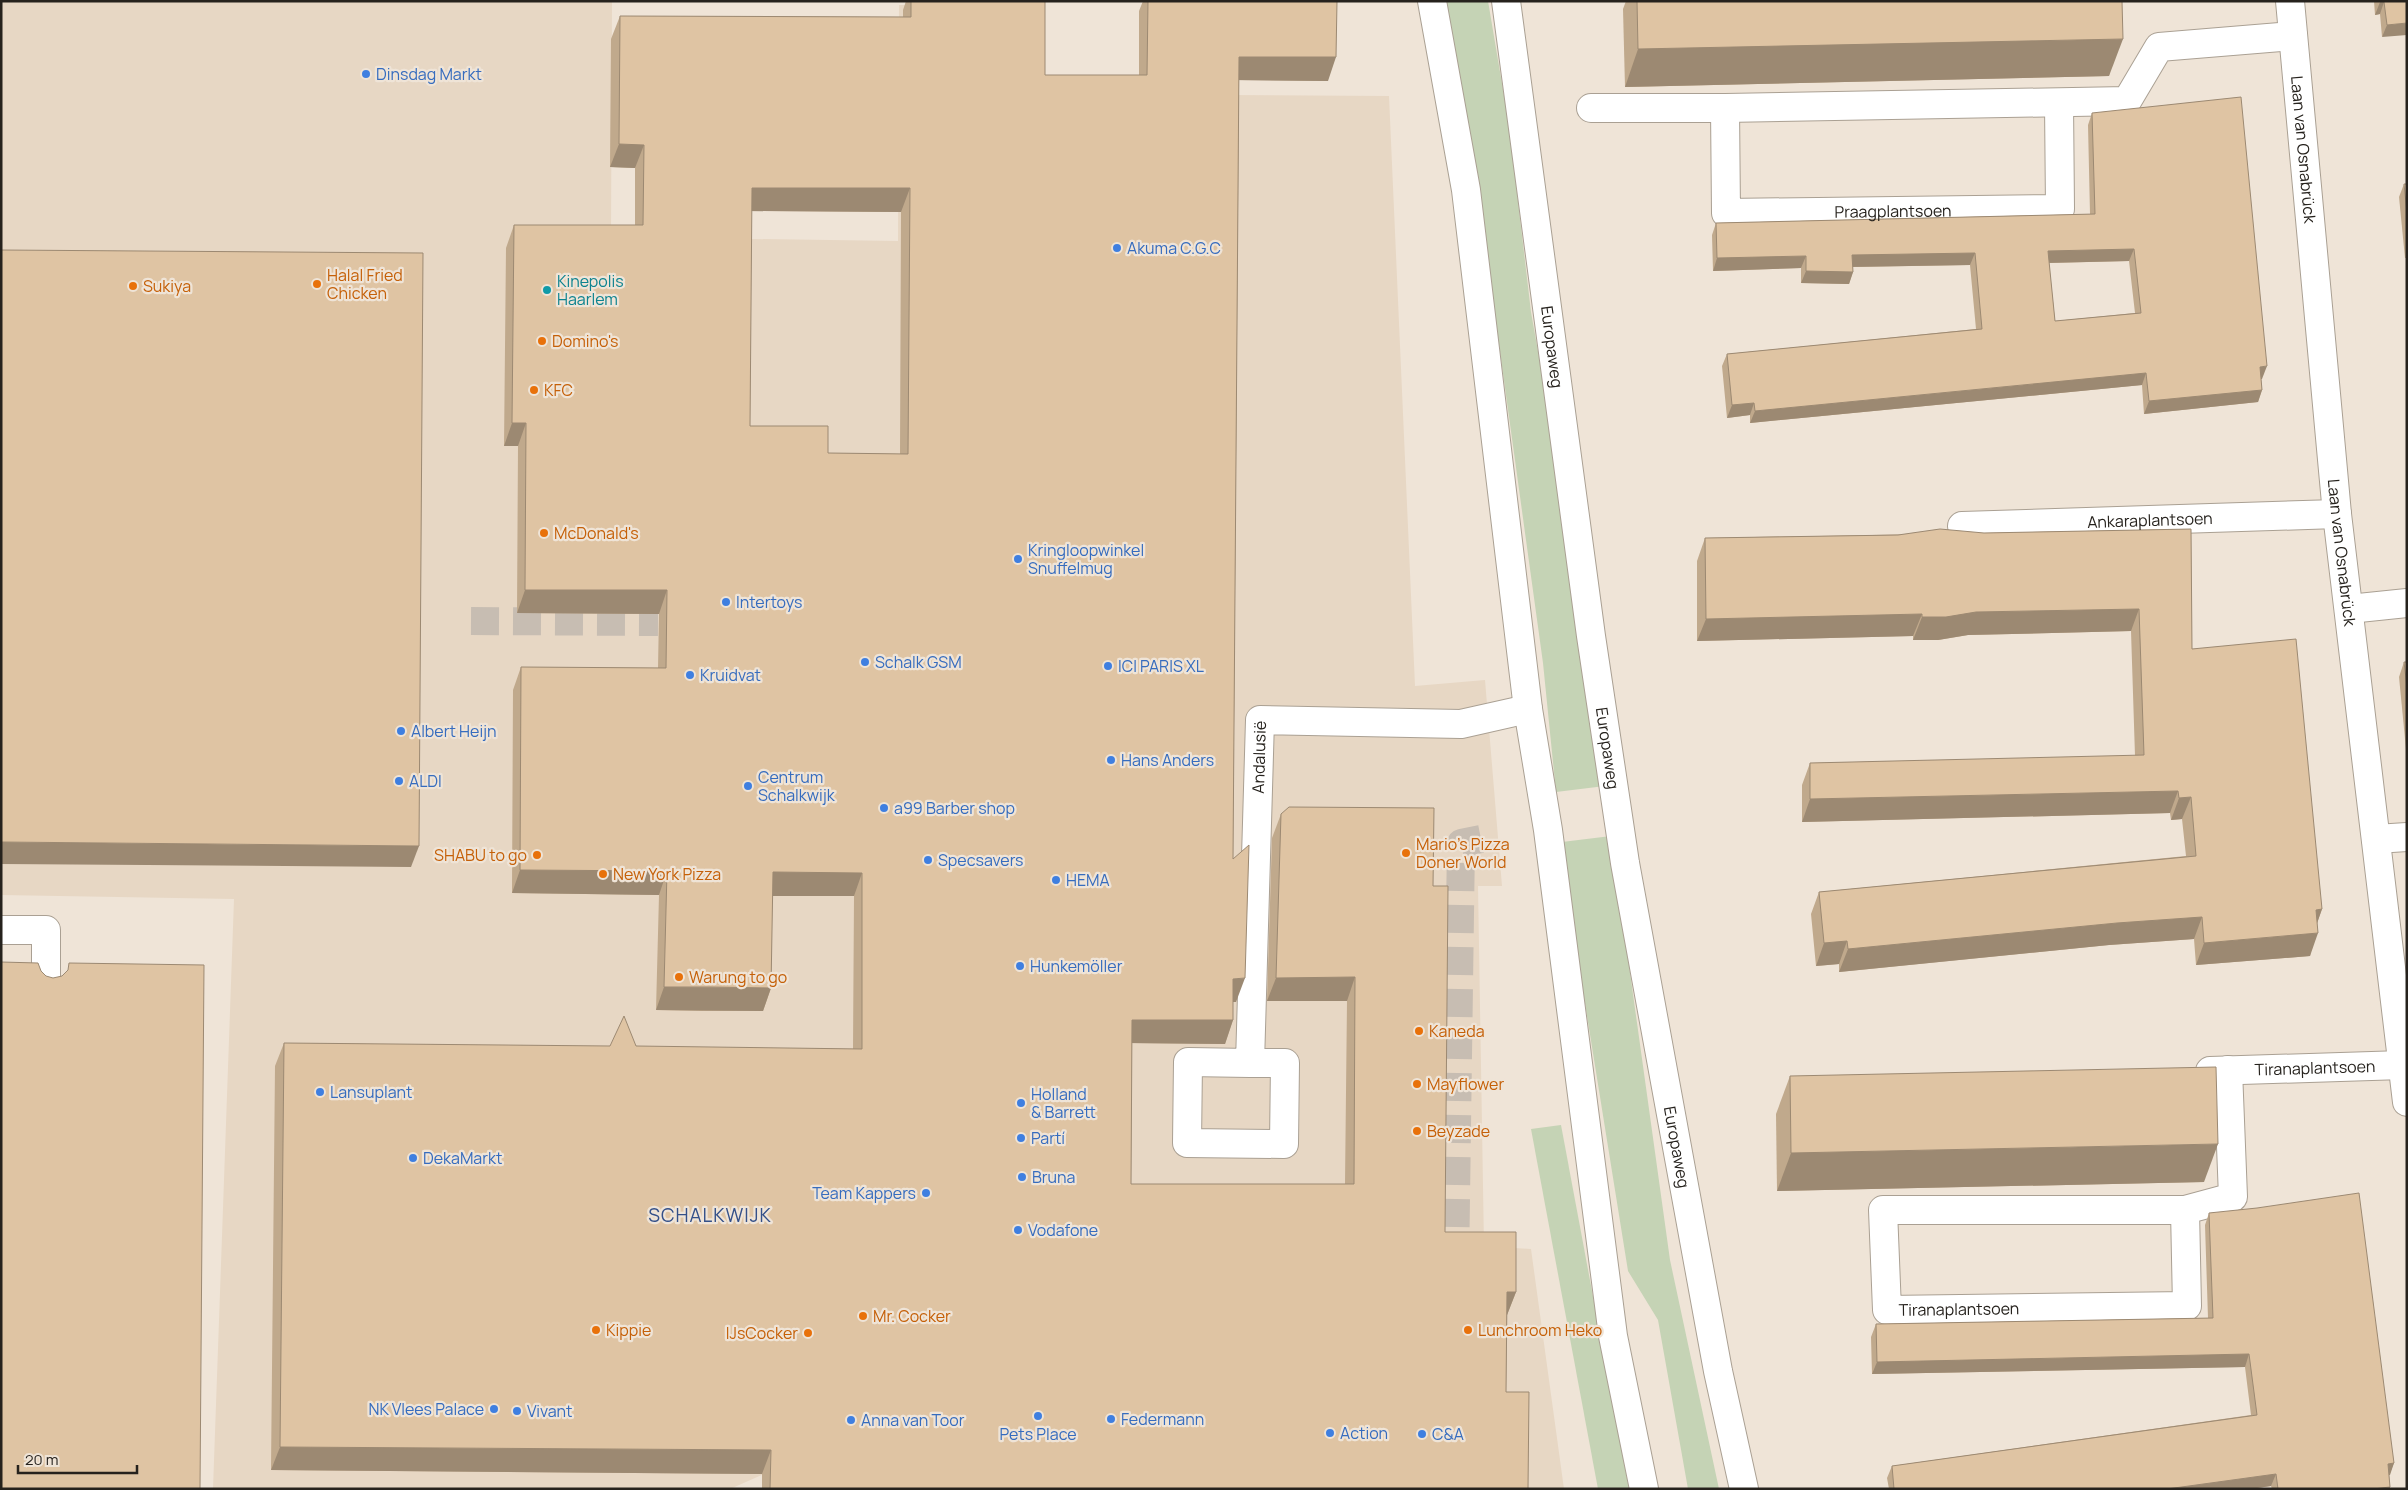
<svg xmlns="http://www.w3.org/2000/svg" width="2408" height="1490" viewBox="0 0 2408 1490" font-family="Manrope,sans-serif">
<rect width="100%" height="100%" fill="#efe4d7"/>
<polygon fill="#e7d7c4" points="1,1 612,1 611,237 898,241 899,5 1044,6 1043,94 1389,96 1415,686 1485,680 1502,886 1478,886 1484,1246 1531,1249 1564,1489 905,1489 764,1474 730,1489 213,1489 234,899 1,895"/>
<g fill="#c5d3b5">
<polygon points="1446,1 1488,1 1509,125 1531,312 1553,436 1605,786 1556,792 1543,663 1477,185"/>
<polygon points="1611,836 1670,1260 1719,1489 1688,1489 1658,1320 1628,1271 1579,966 1562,842"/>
<polygon points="1561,1125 1629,1489 1598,1489 1531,1129"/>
</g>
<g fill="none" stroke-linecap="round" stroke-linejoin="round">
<g stroke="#c7bdb2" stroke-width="28" stroke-dasharray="28 14" stroke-linecap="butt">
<polyline points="471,621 658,622"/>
<polyline points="1455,1269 1461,843 1481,839"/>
</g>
<defs>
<g id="street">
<path id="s1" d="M2290,1L2337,514L2407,1102"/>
<polyline points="1591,108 1725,108 2127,101 2159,47 2293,36"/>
<path id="s2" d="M1725,108L1726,213L2060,209L2059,103"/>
<path id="s3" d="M1962,526L2337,514"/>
<polyline points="2349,609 2407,603"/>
<polyline points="2376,839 2407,837"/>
<polyline points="1,930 46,930 46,984"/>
<path id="s4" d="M1250,1063H1285L1284,1144L1187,1143L1188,1062L1250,1063L1260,720L1461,724L1528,709"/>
<path id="s5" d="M2210,1071L2403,1065"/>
<path id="s6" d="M2185,1210H1883L1887,1310L2187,1306L2185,1210L2233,1197L2228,1070"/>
</g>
<g id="secondary">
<polyline points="1432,1 1466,190 1528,709 1548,830 1613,1336 1644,1489"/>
<path id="s7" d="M1506,1L1591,636L1625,863L1718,1371L1744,1489"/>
</g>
</defs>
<use href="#street" stroke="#aaa093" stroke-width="30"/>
<use href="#secondary" stroke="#aaa093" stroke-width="30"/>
<use href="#street" stroke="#fff" stroke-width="28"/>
<use href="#secondary" stroke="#fff" stroke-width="28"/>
</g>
<g fill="#c0a98c" fill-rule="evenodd">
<path d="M906,1H911L1045,75H1139V11L1143,1H1148L1328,81L1239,80L1233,859L1236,1002H1233V1020L1225,1044L1132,1043L1131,1184H1345L1347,1001H1267L1272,838L1281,814L1433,886L1445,1232L1516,1292L1507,1315L1506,1392L1528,1489H762V1474L271,1470L275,1066L284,1043L853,1049L854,896H772L771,988L763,1011H702L656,1010L659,895L512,893L513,690L521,667L658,668L659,614L517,613L518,446H504L506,248L514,225H635V168L610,167L611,39L620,16L903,17V10ZM751,211L901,212L900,454L828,453L750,426Z"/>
<polygon points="1626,1 2122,1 2109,76 1625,87 1623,9"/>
<polygon points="2374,1 2407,1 2382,37 2380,14 2375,15"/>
<path d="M2092,113L2262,379H2261L2262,390L2258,402L2144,414L2142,385L1750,423V415L1727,418L1722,366L1727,354L1976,329L1970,265L1853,267V272L1849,284L1801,283V268L1713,271L1712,235L1716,223L2090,214L2088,125ZM2129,261L2135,313L2055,321L2049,263Z"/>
<polygon points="2404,184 2407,184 2407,258 2405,258 2399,197"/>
<polygon points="2191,529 2192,649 2322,909 2317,923 2310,956 2196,965 2194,939 2109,945 1839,972 1839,964 1816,966 1811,914 1819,892 2186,856 2182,819 2171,820 2170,813 1802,822 1802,785 1810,763 2135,756 2131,631 1968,635 1938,640 1913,640 1913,636 1697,641 1697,561 1705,538"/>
<polygon points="2404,662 2407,662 2406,749 2399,677"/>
<polygon points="1790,1076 2204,1182 1777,1191 1776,1114"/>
<polygon points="2209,1213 2394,1463 2389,1475 2390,1489 2272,1489 2271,1486 2250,1489 1889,1489 1887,1478 1892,1466 2251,1415 2245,1367 1872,1374 1871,1337 1876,1324 2208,1318 2205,1225"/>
</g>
<g fill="#9c8972">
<polygon points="2380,2 2384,2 2380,14 2375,15"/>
<polygon points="2407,23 2407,35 2382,37 2387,25"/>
<polygon points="2123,39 2109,76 1625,87 1638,49"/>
<polygon points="1239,57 1336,57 1328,81 1230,80"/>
<polygon points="619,144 644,145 635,168 610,167"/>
<polygon points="752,188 910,188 901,212 743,211"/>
<polygon points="2134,249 2129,261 2044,263 2048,251"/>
<polygon points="1975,253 1970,265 1847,267 1852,255"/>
<polygon points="1806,256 1801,268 1713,271 1717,258"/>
<polygon points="1806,271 1853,272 1849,284 1801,283"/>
<polygon points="2267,366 2262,379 2255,379 2260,367"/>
<polygon points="2146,373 2142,385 1750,423 1755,411"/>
<polygon points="2262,390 2258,402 2144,414 2149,401"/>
<polygon points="1754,403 1750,415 1727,418 1732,405"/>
<polygon points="512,423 526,423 518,446 504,446"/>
<polygon points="525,590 667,590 659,614 517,613"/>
<polygon points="2139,609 2131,631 1968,635 1938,640 1913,640 1922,617 1976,612"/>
<polygon points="1922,614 1913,636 1697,641 1706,619"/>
<polygon points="2178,791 2170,813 1802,822 1810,799"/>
<polygon points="2191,797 2182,819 2171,820 2179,798"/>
<polygon points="1,842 419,846 411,867 1,864"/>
<polygon points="520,870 667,871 659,895 512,893"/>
<polygon points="773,872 862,873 854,896 764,896"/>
<polygon points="2322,909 2314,932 2316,910"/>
<polygon points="2202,917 2194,939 2109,945 1839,972 1848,949 2117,923"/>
<polygon points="2318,933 2310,956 2196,965 2204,943"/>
<polygon points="1847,941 1839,964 1816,966 1824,943"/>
<polygon points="1355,977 1347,1001 1267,1001 1276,978"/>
<polygon points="1245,978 1236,1002 1225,1002 1233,979"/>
<polygon points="664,987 771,988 763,1011 656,1010"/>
<polygon points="1132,1020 1233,1020 1225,1044 1124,1043"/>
<polygon points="2218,1144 2204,1182 1777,1191 1791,1153"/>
<polygon points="1507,1292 1516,1292 1507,1315 1498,1315"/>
<polygon points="2249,1354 2245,1367 1872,1374 1877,1362"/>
<polygon points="280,1447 771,1450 762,1474 271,1470"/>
<polygon points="2394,1463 2390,1475 2383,1476 2388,1464"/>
<polygon points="2276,1474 2271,1486 2250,1489 2167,1489"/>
<polygon points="2390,1487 2390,1489 2373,1489"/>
</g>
<g fill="#dfc4a3" stroke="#9c8972" fill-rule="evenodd">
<path d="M911,1H1045V75H1147L1148,1H1337L1336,57H1239L1233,859L1249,845L1245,978L1233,979V1020H1132L1131,1184H1354L1355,977L1276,978L1281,814L1289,807L1434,808L1433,886H1448L1445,1232H1516V1292H1507L1506,1392H1529L1528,1489H770L771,1450L280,1447L284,1043L610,1046L624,1016L636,1046L862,1049V873L773,872L771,988L710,987H664L667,871L520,870L521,667L666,668L667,590H525L526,423H512L514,225H643L644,145L619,144L620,16L911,17ZM752,188H910L908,454L828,453V426H750Z"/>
<polygon points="1637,1 2122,1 2123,39 1638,49"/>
<polygon points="2380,1 2407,1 2407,23 2387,25 2384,2 2380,2"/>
<path d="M2241,97L2267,366L2260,367L2262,390L2149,401L2146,373L1755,411L1754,403L1732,405L1727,354L1982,329L1975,253L1852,255L1853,272L1806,271V256L1717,258L1716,223L2095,214L2092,113ZM2134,249L2141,313L2055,321L2048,251Z"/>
<polygon points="2404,184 2407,184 2407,213"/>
<polygon points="1,250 423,253 419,846 1,842"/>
<polygon points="1940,529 1984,533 2191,529 2192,649 2296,639 2322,909 2316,910 2318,933 2204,943 2202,917 2117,923 1848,949 1847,941 1824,943 1819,892 2196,856 2191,797 2179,798 2178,791 1810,799 1810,763 2144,755 2139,609 1976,612 1946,617 1922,617 1922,614 1706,619 1705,538 1898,535"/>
<polygon points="2404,662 2407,662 2407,687"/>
<polygon points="1,962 38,963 41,971 46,976 53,978 62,976 68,970 69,963 204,965 200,1489 1,1489"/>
<polygon points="2216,1067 2218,1144 1791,1153 1790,1076"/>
<polygon points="2359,1193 2394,1463 2388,1464 2390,1487 2373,1489 2278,1489 2276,1474 2167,1489 1894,1489 1892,1466 2257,1415 2249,1354 1877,1362 1876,1324 2213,1318 2209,1213 2257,1208"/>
</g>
<g fill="#3f7fe0" stroke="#efe4d7" stroke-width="2">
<circle cx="366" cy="74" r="5"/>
<circle cx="1117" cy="248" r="5"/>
<circle cx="1018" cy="559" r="5"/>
<circle cx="726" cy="602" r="5"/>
<circle cx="865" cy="662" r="5"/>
<circle cx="1108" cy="666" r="5"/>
<circle cx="690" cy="675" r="5"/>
<circle cx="401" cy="731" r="5"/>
<circle cx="1111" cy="760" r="5"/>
<circle cx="399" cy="781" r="5"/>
<circle cx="748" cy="786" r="5"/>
<circle cx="884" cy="808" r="5"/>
<circle cx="928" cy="860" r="5"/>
<circle cx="1056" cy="880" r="5"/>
<circle cx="1020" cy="966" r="5"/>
<circle cx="320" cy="1092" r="5"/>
<circle cx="1021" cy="1103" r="5"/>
<circle cx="1021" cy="1138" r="5"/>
<circle cx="413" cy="1158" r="5"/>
<circle cx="1022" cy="1177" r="5"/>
<circle cx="926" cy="1193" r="5"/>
<circle cx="1018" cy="1230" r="5"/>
<circle cx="494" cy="1409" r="5"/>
<circle cx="517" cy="1411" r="5"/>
<circle cx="1038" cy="1416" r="5"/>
<circle cx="1111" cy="1419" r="5"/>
<circle cx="851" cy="1420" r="5"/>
<circle cx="1330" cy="1433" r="5"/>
<circle cx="1422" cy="1434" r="5"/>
</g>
<g fill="#e8710a" stroke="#efe4d7" stroke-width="2">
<circle cx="317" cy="284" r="5"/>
<circle cx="133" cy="286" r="5"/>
<circle cx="542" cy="341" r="5"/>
<circle cx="534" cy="390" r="5"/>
<circle cx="544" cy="533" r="5"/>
<circle cx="1406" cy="853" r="5"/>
<circle cx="537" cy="855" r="5"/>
<circle cx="603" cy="874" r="5"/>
<circle cx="679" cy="977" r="5"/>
<circle cx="1419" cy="1031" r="5"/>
<circle cx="1417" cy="1084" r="5"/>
<circle cx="1417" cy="1131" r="5"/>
<circle cx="863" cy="1316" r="5"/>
<circle cx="596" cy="1330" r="5"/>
<circle cx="1468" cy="1330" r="5"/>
<circle cx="808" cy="1333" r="5"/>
</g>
<circle fill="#0f9aa8" stroke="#efe4d7" stroke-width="2" cx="547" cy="290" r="5"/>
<g text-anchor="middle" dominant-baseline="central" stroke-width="4.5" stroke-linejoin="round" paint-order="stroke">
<g font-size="16" fill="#366cbe" stroke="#efe4d7" text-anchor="start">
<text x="376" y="74">Dinsdag Markt</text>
<text x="1127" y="248">Akuma C.G.C</text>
<text x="1028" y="550">Kringloopwinkel<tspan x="1028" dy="18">Snuffelmug</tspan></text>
<text x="736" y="602">Intertoys</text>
<text x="875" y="662">Schalk GSM</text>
<text x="1118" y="666">ICI PARIS XL</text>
<text x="700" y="675">Kruidvat</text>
<text x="411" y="731">Albert Heijn</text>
<text x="1121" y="760">Hans Anders</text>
<text x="758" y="777">Centrum<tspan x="758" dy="18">Schalkwijk</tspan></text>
<text x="409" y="781">ALDI</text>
<text x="894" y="808">a99 Barber shop</text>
<text x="938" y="860">Specsavers</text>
<text x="1066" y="880">HEMA</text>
<text x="1030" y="966">Hunkemöller</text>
<text x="330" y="1092">Lansuplant</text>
<text x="1031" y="1094">Holland<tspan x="1031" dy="18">&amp; Barrett</tspan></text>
<text x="1031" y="1138">Partí</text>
<text x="423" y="1158">DekaMarkt</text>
<text x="1032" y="1177">Bruna</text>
<text x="916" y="1193" text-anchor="end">Team Kappers</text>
<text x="1028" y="1230">Vodafone</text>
<text x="484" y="1409" text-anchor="end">NK Vlees Palace</text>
<text x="527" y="1411">Vivant</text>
<text x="1121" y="1419">Federmann</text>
<text x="861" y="1420">Anna van Toor</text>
<text x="1340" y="1433">Action</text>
<text x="1038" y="1434" text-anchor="middle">Pets Place</text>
<text x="1432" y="1434">C&amp;A</text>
</g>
<g font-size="16" fill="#26221d" stroke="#efe4d7">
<text stroke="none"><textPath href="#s1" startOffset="149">Laan van Osnabrück</textPath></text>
<text stroke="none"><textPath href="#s2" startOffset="272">Praagplantsoen</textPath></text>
<text stroke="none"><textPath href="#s7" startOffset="349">Europaweg</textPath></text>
<text stroke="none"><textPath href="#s3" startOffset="188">Ankaraplantsoen</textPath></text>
<text stroke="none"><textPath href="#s1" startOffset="554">Laan van Osnabrück</textPath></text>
<text stroke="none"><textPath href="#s7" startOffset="754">Europaweg</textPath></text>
<text stroke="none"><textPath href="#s4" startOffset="662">Andalusië</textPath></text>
<text stroke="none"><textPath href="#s5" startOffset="105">Tiranaplantsoen</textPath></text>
<text stroke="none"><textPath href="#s7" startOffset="1159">Europaweg</textPath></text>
<text stroke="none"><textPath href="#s6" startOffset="474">Tiranaplantsoen</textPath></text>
</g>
<g font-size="16" fill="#c56008" stroke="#efe4d7" text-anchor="start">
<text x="327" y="275">Halal Fried<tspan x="327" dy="18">Chicken</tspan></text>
<text x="143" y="286">Sukiya</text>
<text x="552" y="341">Domino's</text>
<text x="544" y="390">KFC</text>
<text x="554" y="533">McDonald's</text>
<text x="1416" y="844">Mario's Pizza<tspan x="1416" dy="18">Doner World</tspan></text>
<text x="527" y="855" text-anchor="end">SHABU to go</text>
<text x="613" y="874">New York Pizza</text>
<text x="689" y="977">Warung to go</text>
<text x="1429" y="1031">Kaneda</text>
<text x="1427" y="1084">Mayflower</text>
<text x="1427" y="1131">Beyzade</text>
<text x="873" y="1316">Mr. Cocker</text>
<text x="606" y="1330">Kippie</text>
<text x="1478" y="1330">Lunchroom Heko</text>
<text x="798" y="1333" text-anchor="end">IJsCocker</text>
</g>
<g font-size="16" fill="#0d838f" stroke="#efe4d7" text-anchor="start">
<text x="557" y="281">Kinepolis<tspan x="557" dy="18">Haarlem</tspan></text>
</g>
<g font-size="19" letter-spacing="1" fill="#345089" stroke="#efe4d7">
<text x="710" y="1215">SCHALKWIJK</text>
</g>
</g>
<rect width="2408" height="1490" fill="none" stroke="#26221d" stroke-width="5"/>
<path d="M18 1465v8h119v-8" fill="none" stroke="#26221d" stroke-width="2.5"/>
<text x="25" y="1465" font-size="15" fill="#26221d" stroke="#efe4d7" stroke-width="4" paint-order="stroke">20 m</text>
</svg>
